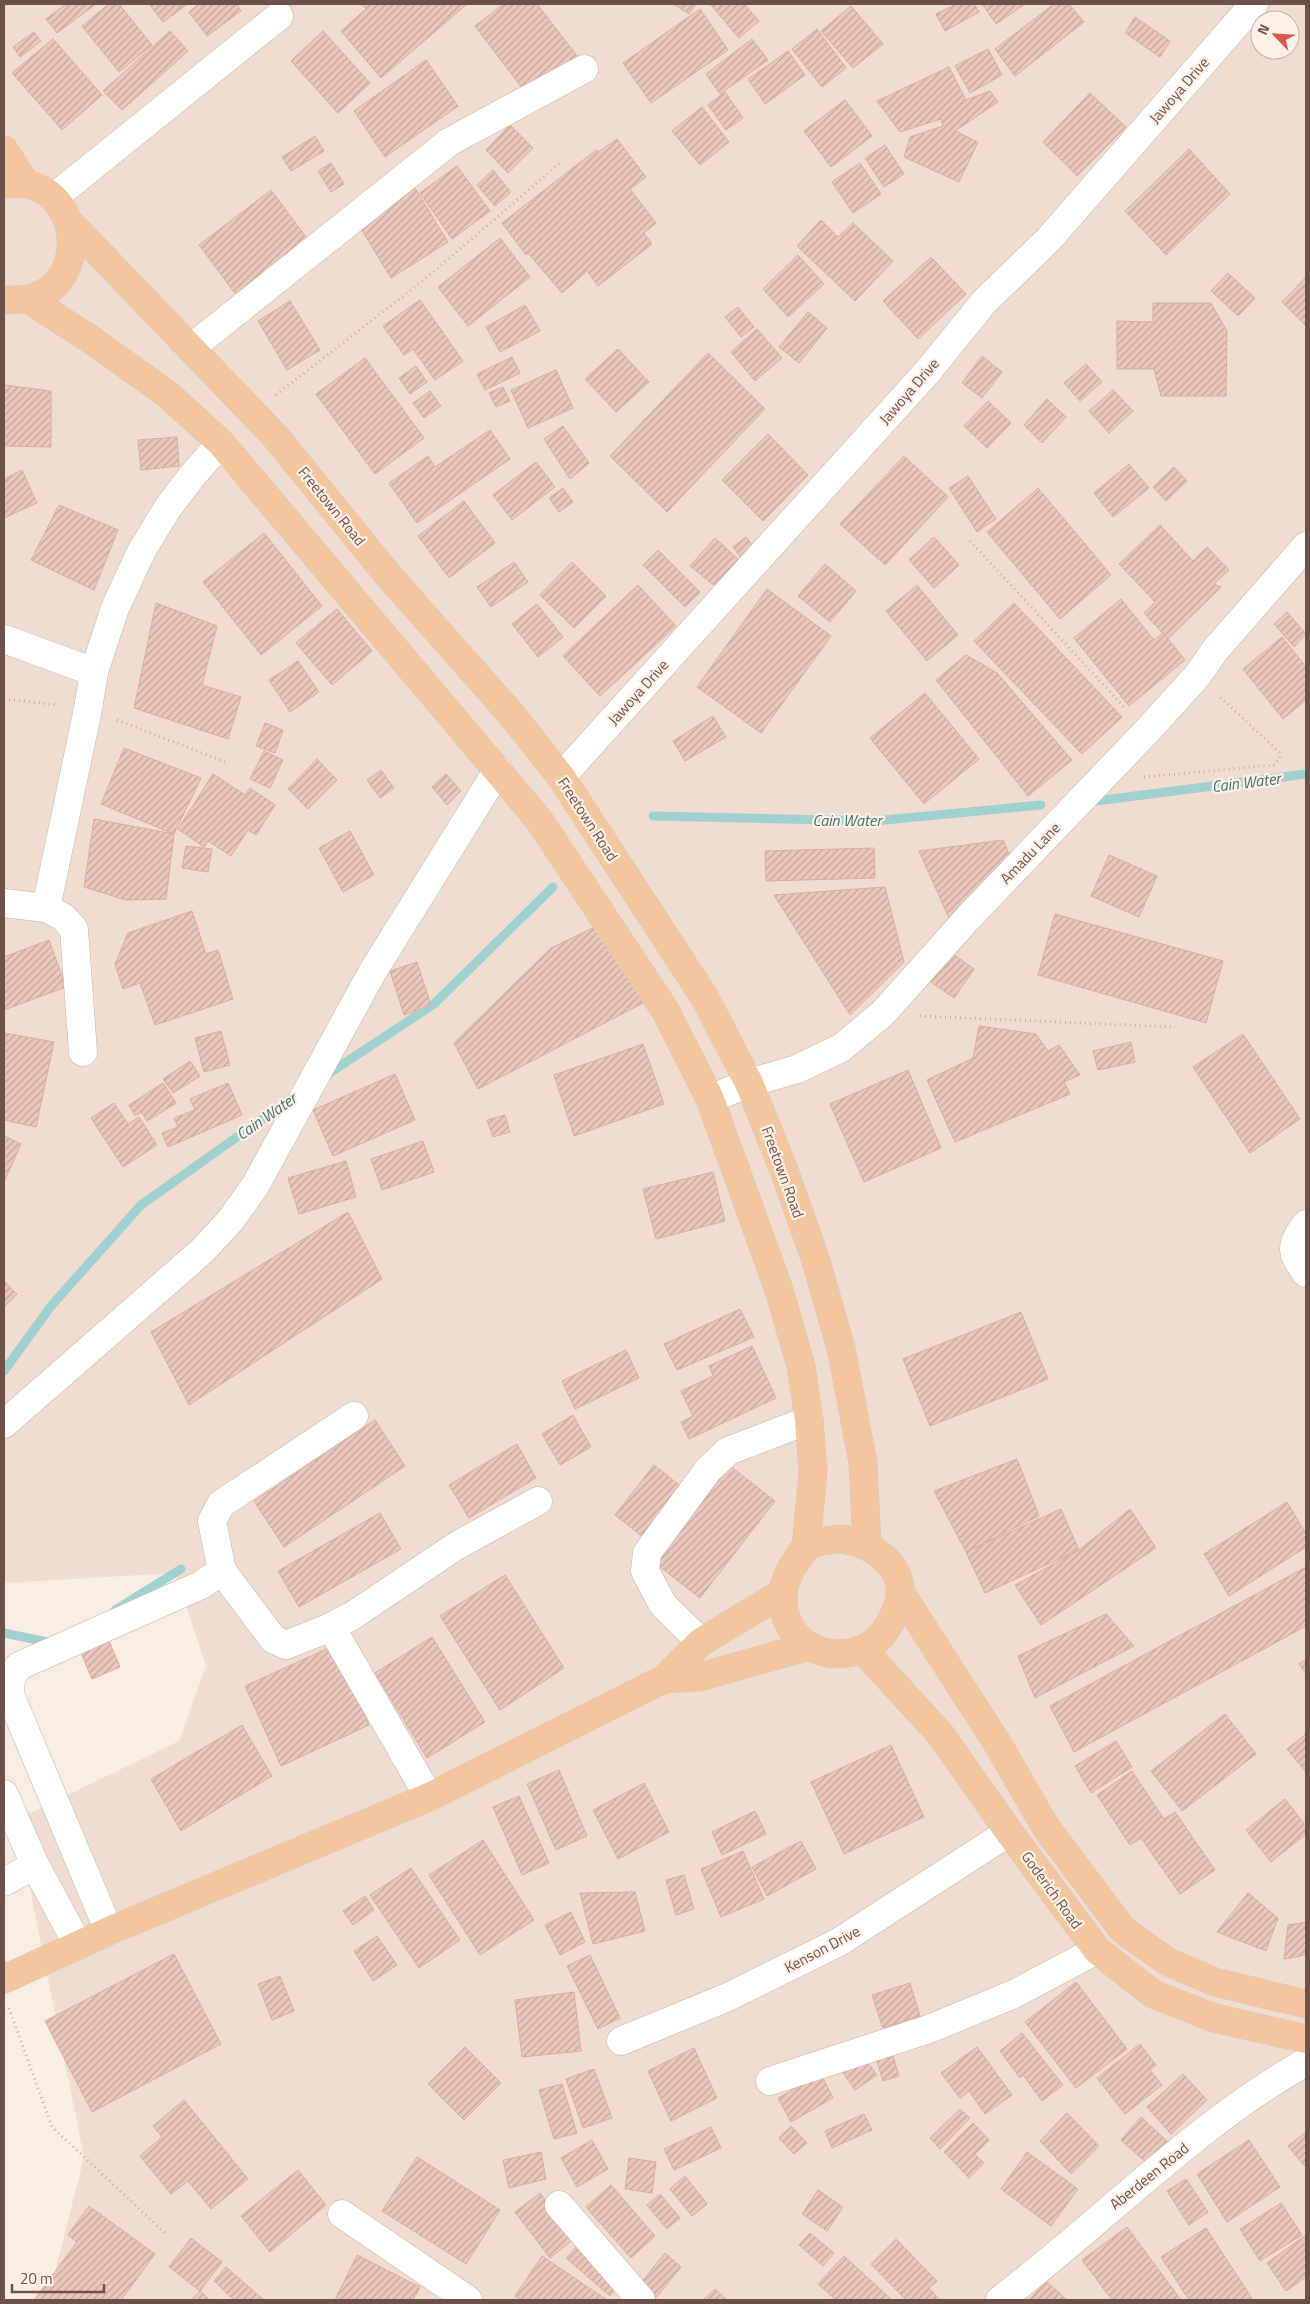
<svg xmlns="http://www.w3.org/2000/svg" width="1310" height="2304" viewBox="0 0 1310 2304" font-family="'Titillium Web',sans-serif">
<defs>
<pattern id="building-hatch" width="6" height="6" patternUnits="userSpaceOnUse" patternTransform="scale(1.25)"><rect width="6" height="6" fill="#ecc7bb"/><path d="M-1 1l2-2M0 6l6-6M5 7l2-2" fill="none" stroke="#c3a49a"/></pattern>
</defs>
<rect width="100%" height="100%" fill="#f9ece1"/>
<path fill="#f0ddd0" fill-rule="evenodd" d="M4,4H1306V2300H48L84,2157L16,1820L179,1741L206,1666L175,1573L4,1583ZM1260,20H1290V50H1260Z"/>
<g fill="none" stroke-linecap="round" stroke-linejoin="round">
<g stroke="#9fd1d1" stroke-width="9">
<polyline points="1096,801 1306,774"/>
<polyline points="653,816 874,821 1041,805"/>
<polyline points="325,1076 434,1004 553,887"/>
<polyline points="4,1371 51,1306 141,1205 295,1096"/>
<polyline points="115,1610 181,1569"/>
<polyline points="4,1633 52,1643"/>
</g>
</g>
<g fill="url(#building-hatch)" stroke="#ddac9d">
<polygon points="66,4 96,4 57,33 46,19"/>
<polygon points="109,4 119,4 152,45 119,72 82,26"/>
<polygon points="149,4 188,4 163,22"/>
<polygon points="199,4 236,4 241,11 207,36 189,12"/>
<polygon points="361,4 467,4 381,78 341,31 366,9"/>
<polygon points="504,4 537,4 578,57 528,96 475,26"/>
<polygon points="674,4 696,4 689,14"/>
<polygon points="710,4 744,4 759,21 739,38"/>
<polygon points="956,4 974,4 979,12 945,31 936,14"/>
<polygon points="982,4 1025,4 996,24"/>
<polygon points="1054,4 1069,4 1084,22 1015,76 995,49"/>
<polygon points="851,6 883,44 853,68 821,31"/>
<polygon points="700,9 728,50 651,103 623,63"/>
<polygon points="1135,17 1170,41 1160,57 1125,33"/>
<polygon points="817,29 846,68 822,87 792,49"/>
<polygon points="170,31 188,51 122,110 103,91"/>
<polygon points="323,31 370,83 338,113 291,61"/>
<polygon points="34,32 41,41 20,57 13,47"/>
<polygon points="53,39 102,95 62,130 12,73"/>
<polygon points="752,39 768,60 720,94 706,74"/>
<polygon points="988,49 1002,75 970,93 955,66"/>
<polygon points="788,51 805,75 765,104 748,79"/>
<polygon points="426,60 458,106 385,157 354,111"/>
<polygon points="949,67 966,100 990,91 998,102 955,131 978,142 959,182 904,157 910,137 943,126 941,119 900,132 877,101"/>
<polygon points="725,92 743,118 726,130 708,105"/>
<polygon points="1090,93 1126,127 1077,176 1043,142"/>
<polygon points="845,100 872,136 831,167 804,131"/>
<polygon points="702,107 729,142 700,165 672,131"/>
<polygon points="510,125 533,148 508,173 486,150"/>
<polygon points="315,136 324,151 291,171 282,157"/>
<polygon points="617,139 646,177 630,189 656,223 644,233 652,244 598,286 587,271 562,293 528,253 526,255 502,223 596,150 598,152"/>
<polygon points="885,145 904,174 884,187 865,158"/>
<polygon points="1189,149 1230,194 1166,255 1125,211"/>
<polygon points="331,163 344,184 331,192 318,171"/>
<polygon points="860,163 881,194 853,213 832,182"/>
<polygon points="457,166 490,211 452,239 420,193"/>
<polygon points="493,170 511,192 495,206 477,185"/>
<polygon points="415,188 448,242 391,278 358,224"/>
<polygon points="271,190 312,245 240,300 199,245"/>
<polygon points="821,220 838,237 853,223 893,261 855,301 797,246"/>
<polygon points="500,238 530,277 468,326 438,287"/>
<polygon points="798,255 824,284 788,317 763,289"/>
<polygon points="931,257 966,294 918,339 883,301"/>
<polygon points="1228,273 1255,298 1238,316 1211,291"/>
<polygon points="1306,277 1306,326 1282,302"/>
<polygon points="420,300 463,361 435,380 413,349 404,355 383,326"/>
<polygon points="290,301 320,350 287,370 258,321"/>
<polygon points="1153,303 1211,303 1227,331 1226,396 1161,396 1154,369 1117,369 1117,321 1153,322"/>
<polygon points="525,305 540,331 500,352 486,327"/>
<polygon points="738,307 754,327 741,337 725,317"/>
<polygon points="808,312 827,328 799,363 779,347"/>
<polygon points="757,329 782,358 755,381 731,352"/>
<polygon points="618,349 649,382 616,412 585,379"/>
<polygon points="708,353 765,409 667,512 610,456"/>
<polygon points="982,356 1002,372 982,398 962,383"/>
<polygon points="512,357 520,373 485,390 477,374"/>
<polygon points="365,358 424,438 375,474 316,394"/>
<polygon points="1086,364 1102,382 1080,401 1064,383"/>
<polygon points="416,366 427,382 410,394 399,378"/>
<polygon points="556,370 573,408 528,428 511,390"/>
<polygon points="4,385 51,391 51,447 4,446"/>
<polygon points="503,387 510,401 496,407 489,393"/>
<polygon points="1113,390 1133,411 1109,433 1089,411"/>
<polygon points="430,391 441,406 424,418 413,403"/>
<polygon points="1047,399 1066,417 1042,443 1024,425"/>
<polygon points="988,401 1011,423 987,448 964,426"/>
<polygon points="563,426 589,463 570,479 544,439"/>
<polygon points="490,430 510,459 417,523 389,483 428,456 435,467"/>
<polygon points="768,434 808,475 763,521 722,480"/>
<polygon points="177,437 179,466 141,470 138,440"/>
<polygon points="904,456 948,497 885,565 840,524"/>
<polygon points="536,462 555,487 512,520 493,495"/>
<polygon points="1129,464 1149,488 1113,517 1094,493"/>
<polygon points="1174,467 1187,481 1166,501 1153,487"/>
<polygon points="22,470 37,503 4,518 4,479"/>
<polygon points="968,476 996,519 977,532 949,488"/>
<polygon points="563,488 573,502 559,512 549,498"/>
<polygon points="1038,488 1111,575 1060,619 987,532"/>
<polygon points="464,501 495,543 449,578 418,536"/>
<polygon points="59,505 118,530 94,590 31,560"/>
<polygon points="1160,525 1193,561 1207,547 1229,570 1214,584 1221,587 1168,639 1144,613 1155,602 1119,564"/>
<polygon points="264,533 322,606 261,655 203,582"/>
<polygon points="746,537 758,553 745,563 733,547"/>
<polygon points="934,537 959,565 934,588 909,560"/>
<polygon points="715,538 739,560 716,587 690,566"/>
<polygon points="658,550 700,592 685,607 643,565"/>
<polygon points="514,562 528,582 491,607 477,587"/>
<polygon points="572,562 606,596 574,628 540,595"/>
<polygon points="825,564 856,591 830,622 798,596"/>
<polygon points="638,585 676,626 600,696 563,656"/>
<polygon points="917,585 958,635 927,661 886,611"/>
<polygon points="767,589 831,636 761,733 697,687"/>
<polygon points="1121,599 1154,640 1163,633 1185,660 1129,706 1074,638"/>
<polygon points="156,603 217,626 202,685 241,697 228,739 134,708"/>
<polygon points="1014,603 1122,717 1082,754 974,641"/>
<polygon points="537,604 563,637 538,657 512,624"/>
<polygon points="337,609 372,651 332,685 296,643"/>
<polygon points="1287,612 1306,634 1294,647 1274,624"/>
<polygon points="1282,637 1306,667 1306,700 1283,719 1243,669"/>
<polygon points="966,655 997,673 1072,760 1028,796 936,680"/>
<polygon points="298,661 319,692 290,712 269,680"/>
<polygon points="925,693 979,759 924,804 870,738"/>
<polygon points="713,716 726,737 685,761 673,741"/>
<polygon points="265,723 283,730 275,753 256,746"/>
<polygon points="124,748 201,778 174,834 101,804"/>
<polygon points="264,751 283,760 270,788 250,779"/>
<polygon points="317,759 337,780 308,809 288,789"/>
<polygon points="381,770 394,788 380,798 367,780"/>
<polygon points="213,774 245,795 250,788 275,805 256,835 248,830 231,856 208,841 204,847 178,829"/>
<polygon points="446,774 461,791 447,805 432,787"/>
<polygon points="94,819 174,834 166,899 126,900 84,887"/>
<polygon points="350,831 374,875 343,892 319,848"/>
<polygon points="1003,840 1013,863 949,918 919,851"/>
<polygon points="186,846 212,849 208,872 182,868"/>
<polygon points="874,848 875,878 766,881 765,851"/>
<polygon points="1109,855 1157,876 1139,917 1091,896"/>
<polygon points="885,887 904,962 850,1015 774,895"/>
<polygon points="192,911 206,954 218,950 233,999 155,1025 140,983 123,989 115,964 128,933"/>
<polygon points="1055,914 1223,961 1206,1023 1038,975"/>
<polygon points="601,924 643,1003 478,1089 454,1043 551,948"/>
<polygon points="49,940 66,987 4,1010 4,957"/>
<polygon points="949,951 974,969 954,998 928,980"/>
<polygon points="417,962 431,1005 404,1015 390,971"/>
<polygon points="979,1026 1036,1034 1048,1051 1059,1045 1080,1075 1064,1082 1070,1094 955,1142 927,1080 973,1058"/>
<polygon points="221,1031 230,1065 204,1072 195,1038"/>
<polygon points="5,1033 54,1042 36,1127 4,1120"/>
<polygon points="1243,1034 1300,1119 1250,1153 1193,1067"/>
<polygon points="1131,1042 1135,1062 1098,1070 1093,1051"/>
<polygon points="643,1044 664,1104 574,1136 554,1075"/>
<polygon points="190,1061 200,1076 173,1093 163,1079"/>
<polygon points="908,1070 941,1148 864,1182 830,1104"/>
<polygon points="395,1074 415,1120 333,1156 313,1110"/>
<polygon points="163,1083 176,1103 147,1121 141,1112 135,1116 129,1105"/>
<polygon points="228,1083 242,1115 168,1147 162,1133 178,1127 174,1118 195,1110 190,1099"/>
<polygon points="114,1103 128,1124 139,1117 157,1145 123,1167 91,1118"/>
<polygon points="505,1115 510,1132 493,1137 487,1120"/>
<polygon points="4,1136 21,1144 4,1182"/>
<polygon points="423,1141 434,1172 382,1190 371,1159"/>
<polygon points="346,1161 356,1197 299,1214 288,1178"/>
<polygon points="713,1172 725,1221 656,1239 643,1189"/>
<polygon points="348,1212 382,1279 189,1405 151,1332"/>
<polygon points="4,1281 17,1294 4,1307"/>
<polygon points="740,1309 754,1337 677,1370 664,1344"/>
<polygon points="1021,1312 1048,1379 930,1426 903,1359"/>
<polygon points="752,1346 776,1398 689,1439 681,1422 693,1416 681,1391 713,1376 709,1366"/>
<polygon points="626,1350 639,1378 575,1409 562,1381"/>
<polygon points="573,1415 591,1447 560,1465 542,1434"/>
<polygon points="375,1420 405,1466 284,1547 254,1501"/>
<polygon points="517,1444 536,1478 469,1518 449,1485"/>
<polygon points="1017,1459 1039,1516 966,1552 934,1491"/>
<polygon points="654,1465 688,1492 649,1542 615,1515"/>
<polygon points="730,1466 775,1501 700,1598 655,1563"/>
<polygon points="1287,1502 1306,1534 1306,1547 1229,1596 1204,1554"/>
<polygon points="1061,1509 1079,1550 985,1593 966,1552"/>
<polygon points="1130,1509 1156,1548 1041,1625 1015,1585 1079,1550"/>
<polygon points="380,1513 401,1549 299,1607 278,1571"/>
<polygon points="1306,1567 1306,1626 1074,1752 1050,1706"/>
<polygon points="505,1575 564,1668 500,1710 440,1616"/>
<polygon points="1106,1614 1134,1646 1035,1698 1018,1656"/>
<polygon points="432,1637 485,1722 427,1758 375,1673"/>
<polygon points="109,1641 120,1667 92,1679 81,1653"/>
<polygon points="333,1646 369,1725 281,1766 245,1686"/>
<polygon points="1306,1659 1306,1674 1299,1664"/>
<polygon points="1225,1714 1256,1754 1182,1811 1151,1771"/>
<polygon points="242,1725 272,1776 181,1831 151,1779"/>
<polygon points="1306,1734 1306,1770 1305,1771 1287,1749"/>
<polygon points="1116,1741 1132,1767 1091,1793 1075,1766"/>
<polygon points="891,1745 924,1817 844,1854 811,1782"/>
<polygon points="559,1770 587,1836 556,1850 527,1784"/>
<polygon points="1132,1771 1164,1819 1175,1812 1215,1870 1180,1894 1141,1838 1130,1845 1097,1795"/>
<polygon points="644,1783 669,1832 618,1859 593,1810"/>
<polygon points="519,1796 549,1863 522,1875 493,1807"/>
<polygon points="1285,1799 1306,1826 1306,1834 1271,1862 1246,1830"/>
<polygon points="755,1811 766,1834 722,1855 712,1832"/>
<polygon points="483,1840 534,1920 480,1955 429,1875"/>
<polygon points="801,1841 816,1869 767,1896 752,1867"/>
<polygon points="743,1851 764,1899 721,1917 701,1869"/>
<polygon points="411,1868 460,1940 419,1968 370,1895"/>
<polygon points="684,1875 694,1909 676,1915 666,1880"/>
<polygon points="635,1892 645,1931 593,1944 580,1893"/>
<polygon points="1248,1893 1278,1918 1266,1951 1217,1932"/>
<polygon points="365,1896 374,1910 353,1925 343,1911"/>
<polygon points="571,1912 585,1942 560,1955 545,1925"/>
<polygon points="1306,1922 1306,1955 1284,1959 1288,1925"/>
<polygon points="377,1936 397,1965 373,1981 354,1951"/>
<polygon points="174,1954 221,2044 92,2112 45,2021"/>
<polygon points="590,1955 620,2018 598,2029 567,1966"/>
<polygon points="280,1976 294,2011 272,2020 258,1984"/>
<polygon points="1076,1982 1127,2049 1076,2088 1025,2022"/>
<polygon points="910,1983 920,2016 883,2028 872,1995"/>
<polygon points="574,1992 581,2051 522,2057 515,2000"/>
<polygon points="1022,2033 1063,2085 1042,2101 1023,2075 1020,2078 1000,2051"/>
<polygon points="1140,2044 1156,2065 1150,2070 1162,2085 1125,2114 1097,2078"/>
<polygon points="465,2047 501,2083 464,2120 428,2084"/>
<polygon points="977,2047 1012,2095 985,2114 969,2091 960,2098 941,2073"/>
<polygon points="694,2048 717,2098 671,2121 648,2071"/>
<polygon points="893,2056 899,2076 883,2081 877,2061"/>
<polygon points="865,2059 877,2075 855,2090 843,2073"/>
<polygon points="594,2069 612,2118 583,2128 566,2079"/>
<polygon points="821,2074 833,2098 791,2122 778,2098"/>
<polygon points="1183,2074 1207,2100 1171,2134 1147,2107"/>
<polygon points="562,2084 577,2133 554,2139 539,2090"/>
<polygon points="184,2100 248,2179 211,2209 188,2181 171,2194 140,2156 162,2137 153,2126"/>
<polygon points="960,2109 970,2118 940,2149 930,2138"/>
<polygon points="1067,2113 1099,2146 1071,2174 1040,2141"/>
<polygon points="864,2114 872,2130 832,2148 825,2131"/>
<polygon points="1141,2117 1169,2143 1149,2165 1121,2140"/>
<polygon points="973,2123 989,2140 975,2154 984,2163 969,2178 944,2152"/>
<polygon points="791,2126 807,2143 794,2154 779,2138"/>
<polygon points="711,2127 721,2148 674,2170 664,2149"/>
<polygon points="1306,2132 1306,2168 1288,2146"/>
<polygon points="592,2140 608,2169 577,2187 561,2158"/>
<polygon points="1249,2140 1280,2187 1227,2222 1197,2174"/>
<polygon points="541,2152 546,2179 509,2188 503,2160"/>
<polygon points="1027,2152 1078,2189 1051,2226 1001,2189"/>
<polygon points="417,2157 500,2210 466,2264 382,2211"/>
<polygon points="629,2158 656,2162 652,2193 625,2189"/>
<polygon points="298,2170 326,2205 270,2252 241,2216"/>
<polygon points="685,2176 707,2204 692,2216 670,2189"/>
<polygon points="1186,2179 1208,2212 1189,2225 1167,2191"/>
<polygon points="611,2185 655,2236 631,2258 586,2207"/>
<polygon points="818,2190 843,2207 827,2231 802,2214"/>
<polygon points="540,2193 574,2239 550,2258 515,2212"/>
<polygon points="660,2194 680,2218 667,2229 647,2205"/>
<polygon points="1281,2203 1302,2235 1260,2261 1240,2229"/>
<polygon points="89,2206 155,2254 121,2300 34,2300 77,2242 68,2235"/>
<polygon points="1127,2227 1181,2300 1112,2300 1082,2260"/>
<polygon points="1206,2228 1253,2300 1189,2300 1161,2257"/>
<polygon points="810,2233 834,2253 823,2266 799,2245"/>
<polygon points="1306,2235 1306,2277 1286,2291 1267,2263"/>
<polygon points="191,2238 222,2262 200,2291 169,2267"/>
<polygon points="896,2239 937,2281 929,2288 940,2300 906,2300 871,2264"/>
<polygon points="577,2246 620,2284 610,2296 566,2258"/>
<polygon points="665,2253 681,2267 655,2299 639,2285"/>
<polygon points="357,2255 420,2287 413,2300 335,2300"/>
<polygon points="542,2256 607,2300 521,2300 515,2296"/>
<polygon points="844,2256 892,2300 836,2300 818,2284"/>
<polygon points="226,2267 264,2300 234,2300 214,2281"/>
<polygon points="1046,2281 1067,2300 1029,2300"/>
<polygon points="715,2289 727,2300 703,2300"/>
<polygon points="200,2291 210,2300 191,2300"/>
</g>
<g fill="none" stroke-linecap="round" stroke-linejoin="round">
<defs>
<g id="minor">
<polyline points="53,198 279,16"/>
<polyline points="191,348 449,142 584,69"/>
<polyline points="4,639 94,672"/>
<polyline points="561,777 929,370 984,302 1049,239 1254,4"/>
<polyline points="4,903 46,908 88,709 94,672 115,608 142,550 167,509 192,476 221,443"/>
<polyline points="46,908 63,917 74,929 83,1052"/>
<polyline points="710,1099 749,1083 797,1069 841,1048 882,1014 968,918 1147,731 1197,676 1216,649 1306,546"/>
<path d="M1306,1224C1290,1246 1290,1251 1306,1273"/>
<polyline points="4,1424 202,1251 230,1221 255,1186 373,971 498,770"/>
<polyline points="222,1571 273,1639 286,1645 331,1627"/>
<polyline points="701,1642 663,1605 645,1571 647,1553 708,1470 728,1451 809,1420"/>
<polyline points="4,1794 35,1865 78,1945"/>
<polyline points="429,1797 331,1627 352,1616 456,1546 538,1501"/>
<polyline points="4,1882 35,1865"/>
<polyline points="109,1931 10,1695 11,1677 19,1666 201,1585 222,1571 212,1521 221,1504 354,1416"/>
<polyline points="621,2041 728,1997 839,1942 1009,1832"/>
<polyline points="770,2081 929,2029 1014,1994 1097,1950"/>
<polyline points="559,2205 641,2300"/>
<polyline points="342,2214 468,2300"/>
<path d="M1000,2300C1103,2222 1193,2126 1306,2062"/>
</g>
<g id="major">
<polyline points="4,150 26,184"/>
<path d="M4,184C11,184 20,183 27,184C87,198 85,289 27,299C20,300 11,300 4,300"/>
<polyline points="70,223 275,436 388,575 511,714 561,777 705,998 749,1083 785,1173 816,1261 841,1348 863,1463 867,1546"/>
<polyline points="28,299 93,341 167,394 221,443 539,820 665,1010 710,1099 778,1287 801,1366 809,1420 813,1472 806,1547"/>
<path d="M843,1539C851,1541 861,1543 868,1547C907,1568 908,1599 884,1632C877,1643 865,1649 853,1652C797,1665 762,1605 797,1560C800,1556 802,1550 806,1548C815,1540 832,1540 843,1539Z"/>
<polyline points="902,1595 999,1746 1045,1826 1123,1930 1168,1962 1215,1982 1306,2004"/>
<polyline points="863,1650 941,1735 1009,1832 1097,1950 1153,1994 1214,2018 1306,2039"/>
<polyline points="664,1679 700,1677 809,1646"/>
<polyline points="4,1979 109,1931 429,1797 664,1679 701,1642 782,1593"/>
</g>
</defs>
<use href="#minor" stroke="#c8b3a9" stroke-width="29"/>
<use href="#major" stroke="#d4cbc9" stroke-width="29"/>
<g stroke="#d0ab9f" stroke-width="3" stroke-dasharray="1 4" stroke-linecap="butt">
<polyline points="276,395 425,279 560,163"/>
<polyline points="970,541 1126,709"/>
<polyline points="4,699 58,705"/>
<polyline points="117,720 228,763"/>
<polyline points="1144,777 1274,765 1280,758 1279,752 1219,696"/>
<polyline points="920,1016 1175,1027"/>
<polyline points="9,2008 52,2127 166,2234"/>
</g>
<use href="#minor" stroke="#fff" stroke-width="28"/>
<use href="#major" stroke="#f3c69e" stroke-width="28"/>
</g>
<g text-anchor="middle" dominant-baseline="central" stroke-width="4.5" stroke-linejoin="round" paint-order="stroke">
<g font-size="15" fill="#6e524a" stroke="#fdf0e6">
<text transform="translate(1179 90) rotate(-49)">Jawoya Drive</text>
<text transform="translate(909 391) rotate(-49)">Jawoya Drive</text>
<text transform="translate(332 506) rotate(51)">Freetown Road</text>
<text transform="translate(638 692) rotate(-48)">Jawoya Drive</text>
<text transform="translate(588 819) rotate(57)">Freetown Road</text>
<text transform="translate(1030 853) rotate(-46)">Amadu Lane</text>
<text transform="translate(783 1172) rotate(70)">Freetown Road</text>
<text transform="translate(1052 1890) rotate(54)">Goderich Road</text>
<text transform="translate(822 1949) rotate(-28)">Kenson Drive</text>
<text transform="translate(1149 2176) rotate(-39)">Aberdeen Road</text>
</g>
<g font-size="16" font-style="italic" fill="#407272" stroke="#fdf0e6">
<text transform="translate(1246 782) rotate(-7)">Cain Water</text>
<text x="847" y="820">Cain Water</text>
<text transform="translate(266 1116) rotate(-35)">Cain Water</text>
</g>
</g>
<rect width="1310" height="2304" fill="none" stroke="#6e524a" stroke-width="10"/>
<g transform="translate(1275 35) rotate(295)"><circle r="24" fill="#fdf0e6" stroke="#c4b1a8"/>
<path d="M0-4L9 19L0 12L-9 19Z" fill="#d95a50"/>
<text y="-8" font-size="14" font-weight="bold" text-anchor="middle" fill="#6e524a">N</text>
</g>
<path d="M12 2284v8h92v-8" fill="none" stroke="#6e524a" stroke-width="2.5"/>
<text x="20" y="2284" font-size="15" fill="#6e524a" stroke="#fdf0e6" stroke-width="4" paint-order="stroke">20 m</text>
</svg>
